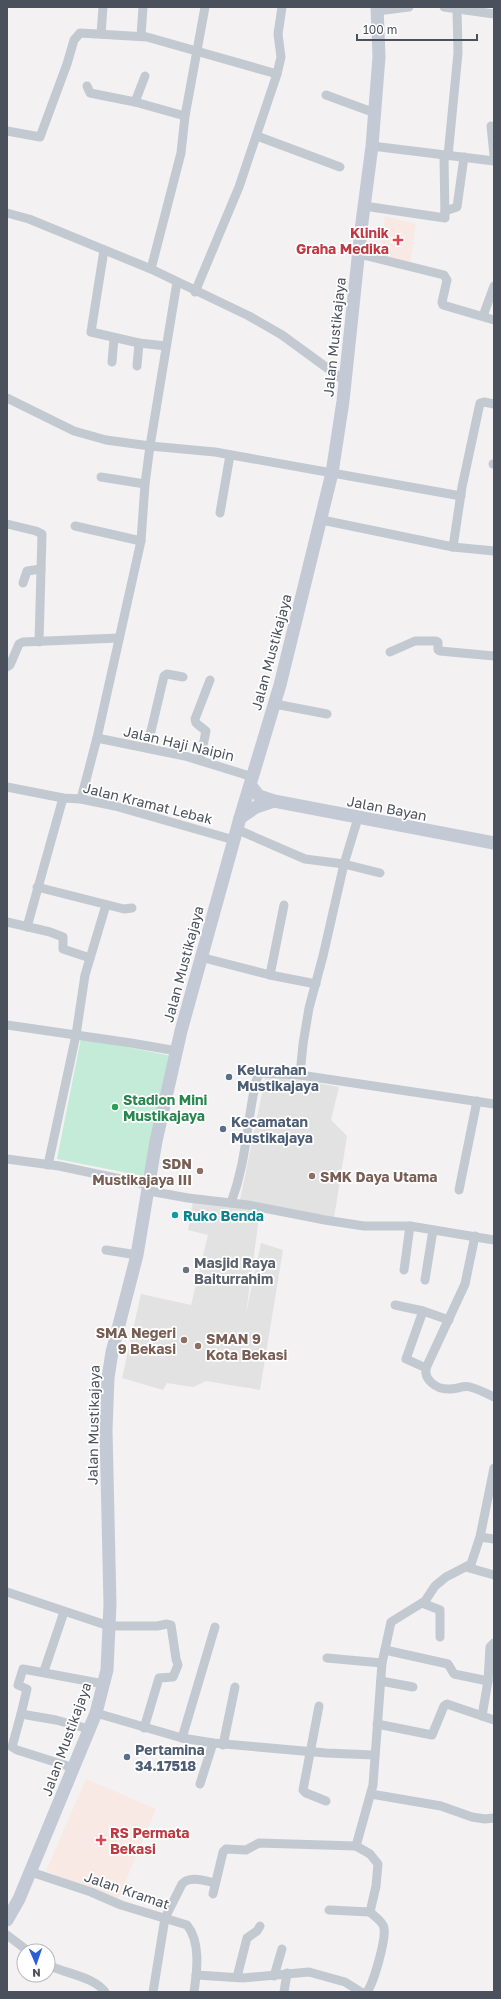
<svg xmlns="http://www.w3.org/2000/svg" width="501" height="1999" viewBox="0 0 501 1999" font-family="'Golos Text',sans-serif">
<rect width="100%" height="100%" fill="#f3f1f1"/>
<g fill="#e3e2e2">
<polygon points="266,1074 339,1087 331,1120 347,1136 334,1218 240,1200"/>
<polygon points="193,1201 260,1210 246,1313 261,1243 283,1250 260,1390 206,1381 193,1387 167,1383 163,1390 122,1378 141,1294 191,1305 208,1235 188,1230"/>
</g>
<g fill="#f9e9e4">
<polygon points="385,216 416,224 410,263 380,255"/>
<polygon points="86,1779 156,1809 117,1901 46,1871"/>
</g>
<polygon fill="#c4ebd8" points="81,1038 172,1056 148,1177 57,1159"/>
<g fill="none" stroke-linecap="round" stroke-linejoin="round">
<g stroke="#c3c9d1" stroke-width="9">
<polyline points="444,7 494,14"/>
<polyline points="377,11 409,7"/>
<polyline points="101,34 103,7"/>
<polyline points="141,36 143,7"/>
<polyline points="277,74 281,57 278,34 282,7"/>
<polyline points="87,86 90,93 135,102 185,116"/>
<polyline points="326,95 375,113"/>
<polyline points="135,102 145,76"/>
<polyline points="491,126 494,155"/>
<polyline points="7,131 40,137 67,64 74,40 80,33 147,37 277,74 239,187 195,292"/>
<polyline points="257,136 340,167"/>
<polyline points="372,146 494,161"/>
<polyline points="448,156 458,53 457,9"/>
<polyline points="364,206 445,218 444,156"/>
<polyline points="445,211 457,207 464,157"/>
<polyline points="7,213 29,219 151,269 249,316 282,335 345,381"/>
<polyline points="104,250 91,332 139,343 166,346"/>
<polyline points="359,254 444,275 447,280 442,302 443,305 494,320"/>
<polyline points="151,269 181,153 185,116 205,7"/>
<polyline points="483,316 494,286"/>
<polyline points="112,362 114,338"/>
<polyline points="137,366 139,343"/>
<polyline points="7,398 74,431 106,440 150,446 215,452 461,496"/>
<polyline points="493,464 494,464"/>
<polyline points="101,477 145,484"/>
<polyline points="220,513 230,455"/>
<polyline points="322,520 453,547 494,551"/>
<polyline points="7,524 36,531 42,534 39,642"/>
<polyline points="75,526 141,541"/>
<polyline points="453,547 462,487 480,403 484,402 494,404"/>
<polyline points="23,583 27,571 41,569"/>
<polyline points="390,652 415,641 436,641 438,642 438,650 440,651 494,656"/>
<polyline points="7,667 10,665 19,644 23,642 119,638"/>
<polyline points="275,704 327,714"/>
<polyline points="97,738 185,756 253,777"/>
<polyline points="147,748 164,676 167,674 183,677"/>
<polyline points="200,760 206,731 196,723 195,719 210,680"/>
<polyline points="7,787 63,798 81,799 115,806 234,840"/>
<polyline points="81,799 97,738 141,541 145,484 150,446 177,282"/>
<polyline points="236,829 305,859 344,864 358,818"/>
<polyline points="37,887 124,909 132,908"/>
<polyline points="7,922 50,932 63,937 63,949 90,958"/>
<polyline points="27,927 63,798"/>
<polyline points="200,957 270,975 316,984"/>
<polyline points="270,975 284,905"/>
<polyline points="7,1025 131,1043 177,1051"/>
<polyline points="300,1075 303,1044 309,1008 323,956 344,864 380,873"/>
<polyline points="7,1159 59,1166 149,1185"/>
<polyline points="48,1165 76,1035 85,975 106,905"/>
<polyline points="459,1190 477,1101"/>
<polyline points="149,1191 188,1198 248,1205 325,1220 364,1226 410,1226 494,1240"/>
<path d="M231,1203C245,1165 246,1134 253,1096C255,1089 255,1077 261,1073L300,1075L494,1104"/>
<polyline points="106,1250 137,1255"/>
<polyline points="404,1270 410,1226"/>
<polyline points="425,1280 433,1230"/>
<polyline points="395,1305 423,1311 449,1320"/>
<polyline points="423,1311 406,1359 426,1368 465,1284 475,1236"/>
<path d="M426,1368C424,1380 436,1389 448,1389C456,1390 462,1385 470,1387C478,1389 486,1393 494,1397"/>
<polyline points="480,1537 494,1539"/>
<polyline points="466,1567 494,1575"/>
<polyline points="7,1592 109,1626 157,1626 167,1624 171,1625 176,1659 178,1665 173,1677 159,1678 144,1728"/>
<polyline points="422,1603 440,1610 440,1637"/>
<polyline points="385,1650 448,1664 454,1674 488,1681"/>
<polyline points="327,1658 382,1663"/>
<polyline points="44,1671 64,1612"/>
<polyline points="381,1681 413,1687"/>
<polyline points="319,1706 303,1790 306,1793 326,1801"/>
<polyline points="96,1713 182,1738 213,1743 326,1753 374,1755"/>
<polyline points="21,1714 27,1689 18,1685 23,1669 104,1684"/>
<polyline points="482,1716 488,1681 490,1647 494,1643"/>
<polyline points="377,1724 432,1735 444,1706 447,1704 494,1720"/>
<polyline points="182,1738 215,1627"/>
<polyline points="223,1745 235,1687"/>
<polyline points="74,1768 17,1750 12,1747 21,1714 56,1720 89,1729"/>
<polyline points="200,1784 213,1743"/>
<polyline points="371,1794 441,1806 472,1817 485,1819 494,1818"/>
<path d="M31,1872L91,1892L121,1905L187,1925C201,1942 197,1971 194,1992"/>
<polyline points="213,1894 223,1852 226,1849 246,1850 259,1843 356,1846"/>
<polyline points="329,1910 370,1912"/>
<polyline points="7,1935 28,1951"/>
<path d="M48,1965C66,1974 93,1976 105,1992"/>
<polyline points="196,1975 243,1978 309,1972 345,1982 361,1992"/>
<polyline points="274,1976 282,1949"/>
<polyline points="237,1977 247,1938 257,1931 260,1926"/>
<path d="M153,1992L165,1918L182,1884C189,1875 206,1881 215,1883"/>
<polyline points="284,1992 287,1973"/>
<path d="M367,1992C374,1982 386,1940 384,1928C383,1921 374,1916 370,1912L376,1886L378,1864L370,1854L356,1846L373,1785L382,1663L391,1622L425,1601L435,1586L446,1577L471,1564L480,1537L494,1468"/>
</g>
<g stroke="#c3cad5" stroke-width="13">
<polyline points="251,786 259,796 274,801 494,843"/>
<polyline points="240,818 256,807 274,801"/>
<polyline points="7,1920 19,1899 96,1713 107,1670 110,1604 106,1430 108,1378 112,1352 137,1255 156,1141 181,1031 240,818 280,685 332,473 343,401 361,230 372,146 379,57 377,7"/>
</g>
</g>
<g fill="#e0444e" stroke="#fff" stroke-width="1.5">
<path d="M396 234h4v4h4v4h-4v4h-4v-4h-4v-4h4z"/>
<path d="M99 1834h4v4h4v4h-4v4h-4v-4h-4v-4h4z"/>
</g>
<g fill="#5c6f8a" stroke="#fff" stroke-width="1.5">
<circle cx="229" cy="1077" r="4"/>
<circle cx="223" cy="1129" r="4"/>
<circle cx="127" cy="1757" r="4"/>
</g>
<circle fill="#2e9e5b" stroke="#fff" stroke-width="1.5" cx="115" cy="1107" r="4"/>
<g fill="#8d6e63" stroke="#fff" stroke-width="1.5">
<circle cx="200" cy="1171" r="4"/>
<circle cx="312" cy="1176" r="4"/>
<circle cx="184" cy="1340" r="4"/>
<circle cx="198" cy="1346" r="4"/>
</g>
<circle fill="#0f9aa8" stroke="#fff" stroke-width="1.5" cx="175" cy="1215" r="4"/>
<circle fill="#6b7280" stroke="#fff" stroke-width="1.5" cx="186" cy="1270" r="4"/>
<g text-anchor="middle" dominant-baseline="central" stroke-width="3.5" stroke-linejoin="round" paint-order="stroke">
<g font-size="14" font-weight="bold" fill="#be3a42" stroke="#fff" text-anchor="end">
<text x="389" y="232">Klinik<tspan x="389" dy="16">Graha Medika</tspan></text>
<text x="110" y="1832" text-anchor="start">RS Permata<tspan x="110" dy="16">Bekasi</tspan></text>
</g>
<g font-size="14" fill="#4a515c" stroke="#fff">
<text transform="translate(334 337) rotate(-84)">Jalan Mustikajaya</text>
<text transform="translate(271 652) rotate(-75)">Jalan Mustikajaya</text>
<text transform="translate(179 743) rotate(13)">Jalan Haji Naipin</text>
<text transform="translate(148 803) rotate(14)">Jalan Kramat Lebak</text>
<text transform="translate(387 808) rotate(11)">Jalan Bayan</text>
<text transform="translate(183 964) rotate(-75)">Jalan Mustikajaya</text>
<text transform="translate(93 1425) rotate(-89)">Jalan Mustikajaya</text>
<text transform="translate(66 1739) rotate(-70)">Jalan Mustikajaya</text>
<text transform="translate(127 1890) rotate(19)">Jalan Kramat</text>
</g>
<g font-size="14" font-weight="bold" fill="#4e5e75" stroke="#fff" text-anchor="start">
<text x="237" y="1069">Kelurahan<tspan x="237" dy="16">Mustikajaya</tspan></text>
<text x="231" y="1121">Kecamatan<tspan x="231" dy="16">Mustikajaya</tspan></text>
<text x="135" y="1749">Pertamina<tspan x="135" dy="16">34.17518</tspan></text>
</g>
<g font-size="14" font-weight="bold" fill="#27864d" stroke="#fff" text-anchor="start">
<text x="123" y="1099">Stadion Mini<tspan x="123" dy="16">Mustikajaya</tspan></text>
</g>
<g font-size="14" font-weight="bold" fill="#785e54" stroke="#fff" text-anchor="end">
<text x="192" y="1163">SDN<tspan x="192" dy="16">Mustikajaya III</tspan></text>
<text x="320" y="1176" text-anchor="start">SMK Daya Utama</text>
<text x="176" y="1332">SMA Negeri<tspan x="176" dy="16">9 Bekasi</tspan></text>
<text x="206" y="1338" text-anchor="start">SMAN 9<tspan x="206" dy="16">Kota Bekasi</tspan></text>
</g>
<g font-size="14" font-weight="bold" fill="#0d838f" stroke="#fff" text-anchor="start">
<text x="183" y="1215">Ruko Benda</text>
</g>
<g font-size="14" font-weight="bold" fill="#5b616d" stroke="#fff" text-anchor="start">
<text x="194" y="1262">Masjid Raya<tspan x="194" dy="16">Baiturrahim</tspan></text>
</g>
</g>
<rect width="501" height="1999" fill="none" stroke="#4a515c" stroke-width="16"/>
<g transform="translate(36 1963) rotate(178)"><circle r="19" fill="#ffffff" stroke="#b7b9be"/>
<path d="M0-3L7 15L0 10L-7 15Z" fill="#2b5fd2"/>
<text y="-6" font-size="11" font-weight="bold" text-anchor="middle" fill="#4a515c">N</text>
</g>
<path d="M357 34v6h120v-6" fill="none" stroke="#4a515c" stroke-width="2"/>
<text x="363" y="34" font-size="12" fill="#4a515c" stroke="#ffffff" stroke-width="3" paint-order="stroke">100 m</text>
</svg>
